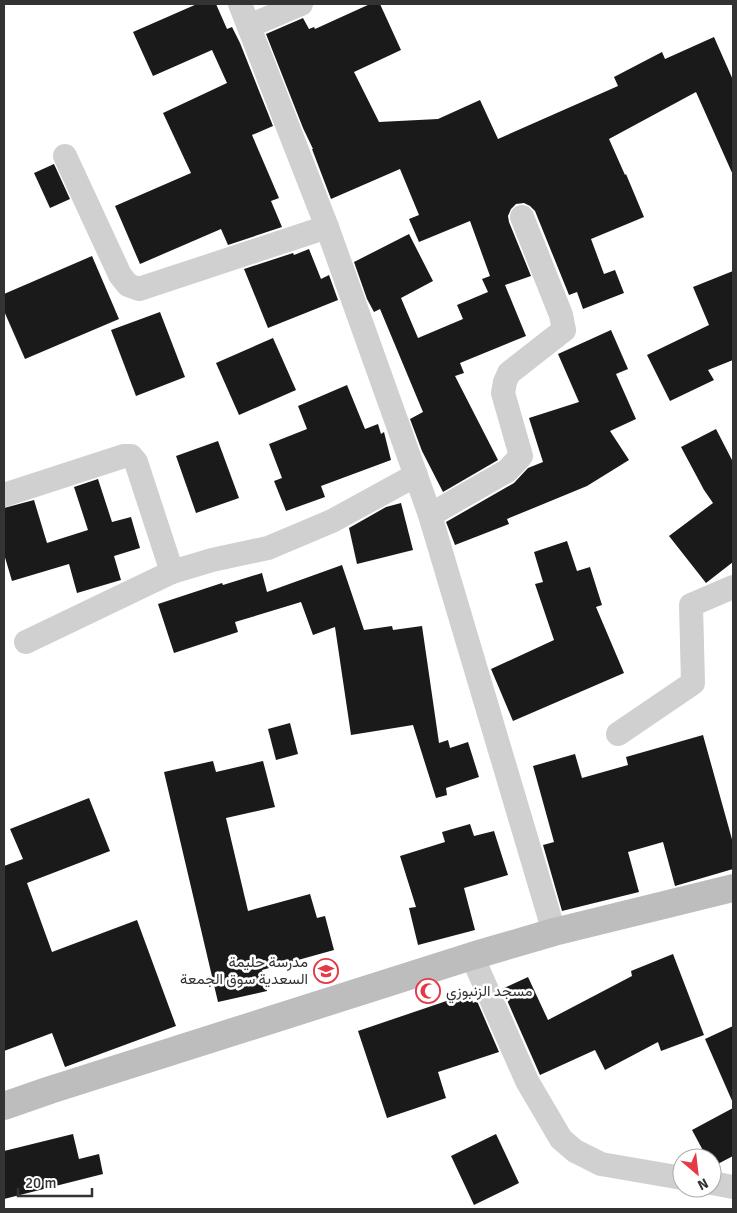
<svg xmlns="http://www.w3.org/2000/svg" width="737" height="1213" viewBox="0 0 737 1213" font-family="Signika,Vazirmatn,sans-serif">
<rect width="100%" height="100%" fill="#fff"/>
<g fill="#1a1a1a">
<polygon points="197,4 216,4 227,29 232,27 240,43 273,126 252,135 279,198 271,201 282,227 228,245 221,229 140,264 115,206 191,173 163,113 227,83 212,50 153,76 133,32"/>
<polygon points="370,4 380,4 401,50 354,72 379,122 438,119 480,100 498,139 618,86 614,77 662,52 665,59 714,37 733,80 733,175 696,92 609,139 625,175 626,174 644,217 591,239 604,274 615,270 624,293 583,309 577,292 569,295 535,211 530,206 524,203 516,204 511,209 508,216 509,222 531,276 505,285 526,336 460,363 464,373 455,376 498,460 443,492 422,451 410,419 423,412 380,309 374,312 367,299 354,262 409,234 433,281 401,298 418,338 463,319 457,305 488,292 482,279 490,276 470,221 419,242 409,219 419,215 400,169 331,199 312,149 313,149 303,128 266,34 303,18 309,29 314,27 315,29"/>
<polygon points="54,164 70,199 50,208 34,173"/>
<polygon points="309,249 321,279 329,275 338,300 268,328 244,269 293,253 294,255"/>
<polygon points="92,256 119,319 25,359 4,311 4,294"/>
<polygon points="733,271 733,360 708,370 714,380 670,401 647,355 709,325 693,287"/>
<polygon points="160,312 185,377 136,396 111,330"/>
<polygon points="611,330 628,369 616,374 636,419 610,431 629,460 587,486 507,519 509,524 455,545 446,522 514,483 528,468 543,462 529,418 579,402 558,354"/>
<polygon points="273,338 296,390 239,415 216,363"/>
<polygon points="347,385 365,429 378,424 381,434 384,432 391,460 321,486 325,497 286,511 274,481 282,478 269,444 307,429 298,406"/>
<polygon points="716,429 733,462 733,562 706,583 669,536 713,503 704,490 681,447"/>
<polygon points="218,441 239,498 196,513 176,456"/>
<polygon points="98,479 112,522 131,517 140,548 114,556 121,580 77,593 69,564 12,581 4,554 4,508 34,500 47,543 88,530 74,487"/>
<polygon points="401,503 413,550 357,564 349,528 386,507"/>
<polygon points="567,541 577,571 590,567 602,605 596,607 624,673 513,721 491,669 554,640 535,584 543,582 534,552"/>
<polygon points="342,565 364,630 392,626 393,630 422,626 439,743 448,740 450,748 468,742 479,777 446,788 447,795 436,798 413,725 351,735 335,627 313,635 301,602 235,622 238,632 174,653 158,604 222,583 223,585 262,573 267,592"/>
<polygon points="290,723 298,754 276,760 268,729"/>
<polygon points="703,735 733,843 733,869 675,886 663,842 628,852 639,892 562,911 543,845 554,842 533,766 575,754 582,778 628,765 626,757"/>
<polygon points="213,761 216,772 263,761 275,807 226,818 248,911 310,894 317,918 325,916 334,950 262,970 267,991 218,1002 164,772"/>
<polygon points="89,798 110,851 27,883 52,952 137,920 176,1026 65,1067 52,1033 4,1051 4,866 23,859 10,829"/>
<polygon points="470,824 474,836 494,831 508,875 464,888 475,930 418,945 409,908 416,907 400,856 445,842 442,832"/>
<polygon points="673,954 704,1035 661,1051 658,1042 605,1070 595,1050 540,1075 502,989 528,977 548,1020 632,976 631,971"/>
<polygon points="470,993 473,1003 477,1001 499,1052 438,1072 446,1098 387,1118 358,1031"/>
<polygon points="733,1026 733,1103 705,1039"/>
<polygon points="733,1108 733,1156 712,1167 712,1158 707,1158 692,1130"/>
<polygon points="73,1134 79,1159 99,1154 103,1174 4,1199 4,1151"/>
<polygon points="496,1134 519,1183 474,1205 451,1156"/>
</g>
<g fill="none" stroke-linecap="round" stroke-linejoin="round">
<g stroke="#d0d0d0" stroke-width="24">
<polyline points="240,4 327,227 430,515 554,932"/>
<polyline points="249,26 301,4"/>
<polyline points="65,156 120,275 128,285 139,289 327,227"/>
<polyline points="4,495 124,456 131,456 136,462 172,572"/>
<polyline points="430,515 507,471 521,456 503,393 505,382 509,373 564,330 561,315 522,217"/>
<polyline points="26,642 172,572 212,560 268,548 332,521 416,475"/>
<polyline points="618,734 693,683 691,605 733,587"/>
<polyline points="472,956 527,1081 561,1139 575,1151 601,1164 682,1178"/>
<polyline points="712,1183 733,1187"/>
</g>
<polyline stroke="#bdbdbd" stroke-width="28" points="4,1106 50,1090 472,956 554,932 733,888"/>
</g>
<defs>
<symbol id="school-ring" viewBox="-11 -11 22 22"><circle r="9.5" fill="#fff" stroke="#e63946" stroke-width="1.5"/><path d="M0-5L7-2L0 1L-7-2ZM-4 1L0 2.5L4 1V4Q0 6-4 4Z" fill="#e63946"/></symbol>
<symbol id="mosque-ring" viewBox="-11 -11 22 22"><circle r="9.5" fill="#fff" stroke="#e63946" stroke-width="1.5"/><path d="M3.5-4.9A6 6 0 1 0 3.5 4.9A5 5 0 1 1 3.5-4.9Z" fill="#e63946"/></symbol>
</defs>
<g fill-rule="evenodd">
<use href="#school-ring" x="312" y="957" width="28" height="28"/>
<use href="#mosque-ring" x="414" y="977" width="28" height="28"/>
</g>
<g text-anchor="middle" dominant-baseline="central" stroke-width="5" stroke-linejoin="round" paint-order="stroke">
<g font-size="15" fill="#333" stroke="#fff" text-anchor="end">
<text x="308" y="962">مدرسة حليمة<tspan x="308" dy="17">السعدية سوق الجمعة</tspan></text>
<text x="446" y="991" text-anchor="start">مسجد الزنبوزي</text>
</g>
</g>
<rect width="737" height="1213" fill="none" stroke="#333333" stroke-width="10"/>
<g transform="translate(697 1173) rotate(152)"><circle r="24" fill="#ffffff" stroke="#adadad"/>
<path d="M0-4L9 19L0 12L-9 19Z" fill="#e63946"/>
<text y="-8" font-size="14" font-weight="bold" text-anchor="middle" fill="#333333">N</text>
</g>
<path d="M18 1188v8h74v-8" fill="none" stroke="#333333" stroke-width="2.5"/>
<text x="25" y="1188" font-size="15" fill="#333333" stroke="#ffffff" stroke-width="4" paint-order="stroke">20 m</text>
</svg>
